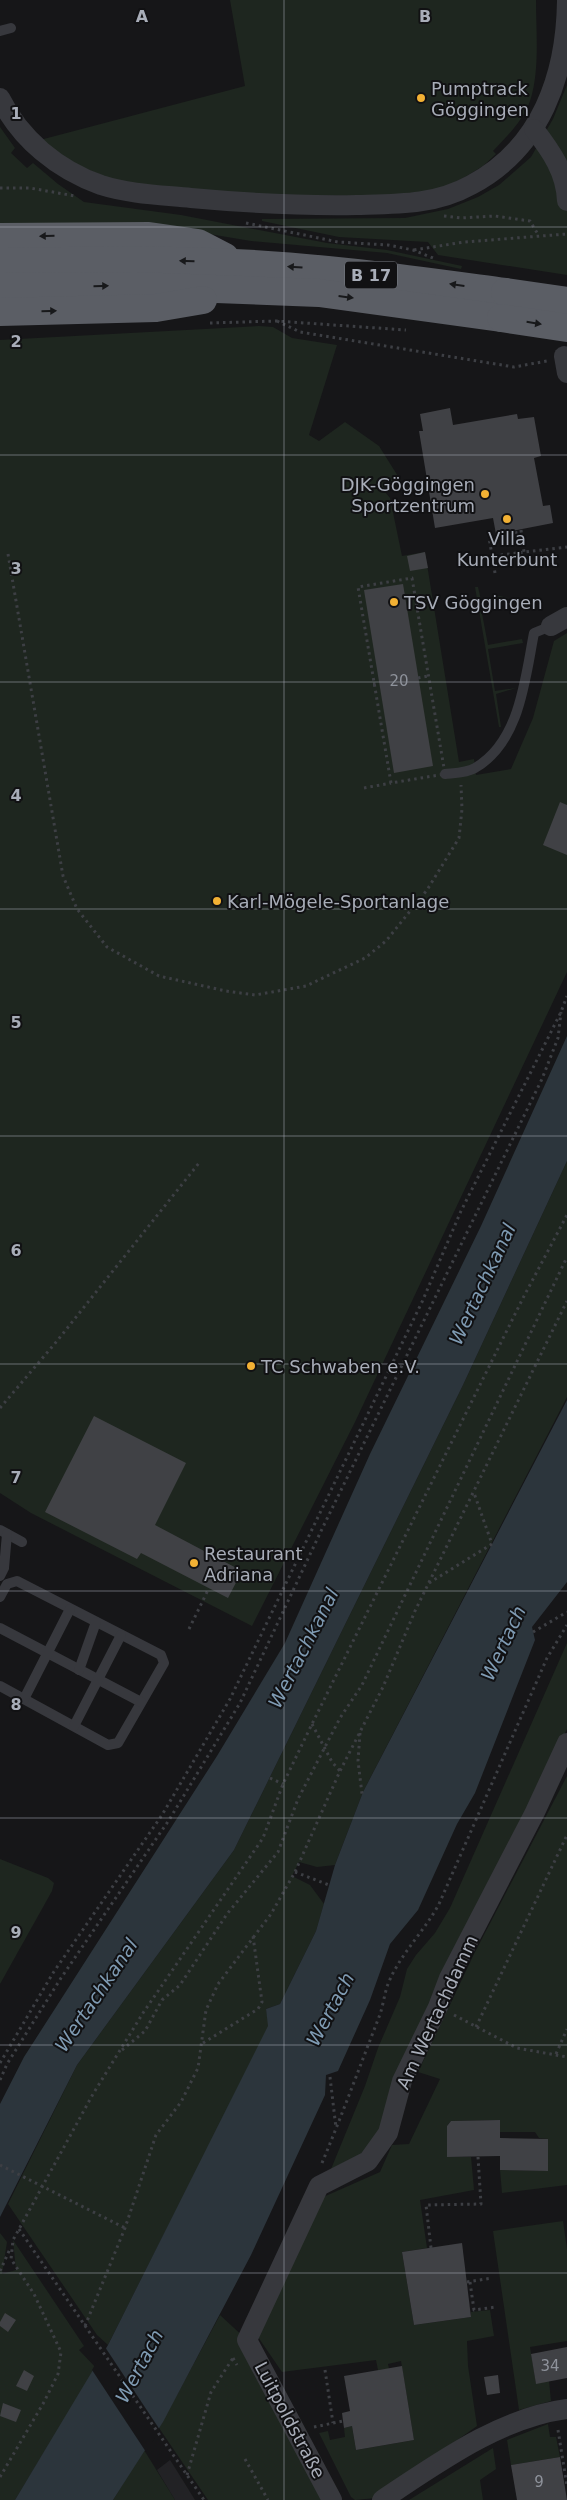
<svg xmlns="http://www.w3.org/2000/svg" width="567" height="2500" viewBox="0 0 567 2500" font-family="'DejaVu Sans',sans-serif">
<rect width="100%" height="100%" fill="#161618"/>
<polygon fill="#222225" points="170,2460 172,2463 195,2500 175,2500 157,2470"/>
<g fill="#1e261f">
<path d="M230,0H536C536,32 540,71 530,101C523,121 507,136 493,151L496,154L483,166L465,177L448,186L429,191L393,196L263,195L138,184L113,180L70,162L40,140L245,86Z"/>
<polygon points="567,85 567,275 438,255 428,242 339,237 262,221 262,219 405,218 448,209 478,197 499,185 531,157 553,119"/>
<polygon points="0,127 15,148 11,153 27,168 33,163 58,184 84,202 181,215 327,243 387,250 462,266 461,269 387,253 251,241 161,226 0,227"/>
<polygon points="259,326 273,327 292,338 337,345 309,435 319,441 345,422 379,446 401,481 385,492 390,498 402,556 425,552 459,762 474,759 476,775 511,769 533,718 554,641 567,633 567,972 355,1422 252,1626 31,1513 0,1493 0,340"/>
<polygon points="475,587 478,587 481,600 500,596 508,598 480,603 488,645 522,639 523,643 488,649 495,691 516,688 496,694 501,727 499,727"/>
<polygon points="567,1161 567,1397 363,1792 335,1865 317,1867 299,1862 292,1876 310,1885 324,1904 316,1931 280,2004 266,2009 269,2026 108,2345 97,2335 8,2204 77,2065 234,1850 463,1385"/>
<polygon points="567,1643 567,1729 369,2152 329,2174 365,2086 378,2048 400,1997 407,1969 416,1955 435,1933 450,1908"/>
<polygon points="567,1776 567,2185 502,2193 500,2170 547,2171 548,2139 539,2138 535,2132 500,2132 499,2120 451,2121 447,2126 447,2157 471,2157 474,2190 420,2200 427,2248 402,2252 414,2325 471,2317 471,2312 490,2310 494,2336 467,2341 468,2366 477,2426 376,2498 355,2500 351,2497 319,2433 328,2431 330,2440 345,2437 344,2428 352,2426 356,2450 414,2440 401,2361 388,2364 389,2369 378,2370 376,2360 282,2372 258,2337 321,2198 380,2172 392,2145 409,2144 440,2079 418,2072 474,1954"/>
<polygon points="0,1859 48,1878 54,1883 52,1891 0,1984"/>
<polygon points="563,2221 567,2249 567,2341 530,2347 536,2383 549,2381 551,2401 519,2410 493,2231"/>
<polygon points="0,2233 7,2242 2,2274 16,2270 13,2240 84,2346 79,2350 96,2368 15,2500 0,2500"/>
<polygon points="220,2315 247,2340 332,2500 208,2500 159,2428"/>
<polygon points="548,2424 550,2437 556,2437 560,2457 511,2465 507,2440"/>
<polygon points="493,2448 496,2469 480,2480 483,2500 409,2500"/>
<polygon points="144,2450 175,2500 113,2500"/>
</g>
<g fill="#2c353c">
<polygon points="567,1036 567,1161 463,1385 234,1850 77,2065 0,2217 0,2104 24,2057 217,1756 285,1643 370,1454 481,1226"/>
<polygon points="567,1400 567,1582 532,1627 535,1640 475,1793 457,1824 418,1910 390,1944 370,2000 338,2071 326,2075 325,2095 251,2255 163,2422 113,2500 15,2500 108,2345 268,2026 266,2009 280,2004 316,1931 335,1865 363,1792"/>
</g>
<polygon fill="#161618" points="105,2347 160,2430 146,2452 92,2370"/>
<g fill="#404145">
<polygon points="450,408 453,425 517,414 518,419 534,417 541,456 534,458 543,506 550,505 553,523 496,534 493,518 435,528 419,431 423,431 420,414"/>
<polygon points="425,552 428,568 410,571 407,556"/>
<polygon points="403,584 433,766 394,773 364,590"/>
<polygon points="560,802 567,805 567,855 543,845"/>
<polygon points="94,1416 186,1463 155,1525 242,1571 228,1598 141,1553 137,1559 45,1512"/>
<polygon points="500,2120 500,2138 548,2139 548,2171 500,2170 500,2156 447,2157 447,2126 451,2121"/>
<polygon points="462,2243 471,2317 414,2325 402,2252"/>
<polygon points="5,2313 16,2320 8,2332 0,2326 0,2322"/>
<polygon points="567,2347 567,2378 536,2384 531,2354"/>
<polygon points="402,2366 414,2440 356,2450 352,2426 344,2428 343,2421 342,2413 350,2411 344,2376"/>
<polygon points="24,2370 34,2376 27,2391 16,2386"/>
<polygon points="498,2375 500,2393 487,2395 484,2377"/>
<polygon points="3,2403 21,2410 16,2422 0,2416"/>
<polygon points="560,2457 567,2500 517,2500 511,2465"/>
</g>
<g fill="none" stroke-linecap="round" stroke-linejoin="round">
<g stroke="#3d3f44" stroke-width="3" stroke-dasharray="2.5 4" stroke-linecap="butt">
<polyline points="0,188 30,188 75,196"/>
<polyline points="444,216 461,218 495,216 530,221 539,236"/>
<polyline points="246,223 338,242 388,245 413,250 433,258"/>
<polyline points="414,250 464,242 567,234"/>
<polyline points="277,321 300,332 514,367 547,361"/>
<polyline points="210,323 276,321 406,330"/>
<polyline points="521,530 524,552"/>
<polyline points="8,554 63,876 77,909 107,947 159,976 226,991 255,995 306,986 365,958 386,941 427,890 459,838 462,809 461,785"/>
<polyline points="492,556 489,537 521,532"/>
<polyline points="495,573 492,556 567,547"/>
<polygon points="412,578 445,774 391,783 358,587"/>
<polyline points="418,678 428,676"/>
<polyline points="373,684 379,684"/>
<polyline points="364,788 391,783"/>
<polyline points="0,1408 57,1341 199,1163"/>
<polyline points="429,1583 492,1544 474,1493"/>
<polyline points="189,1629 209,1588"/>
<polyline points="533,1632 567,1612"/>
<polyline points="312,1724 332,1762 340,1771"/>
<polyline points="360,1733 358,1761 362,1794"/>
<polyline points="270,1778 283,1784"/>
<polyline points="295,1872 329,1885"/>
<polyline points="454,2015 517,2048 567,2057"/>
<polyline points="476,2027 567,1835"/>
<polyline points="203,2043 258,2009 262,2002 253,1936"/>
<polyline points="122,2050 145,2031 162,2000 180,1985 227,1914 278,1852 298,1799 340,1718 362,1685 567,1257"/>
<polyline points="556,2054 567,2029"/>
<polyline points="0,2063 53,1973 162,1815 230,1699 422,1302 461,1211 561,1012 567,996"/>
<polyline points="330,2077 336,2128"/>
<polyline points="0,2080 7,2064 61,1978 169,1820 240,1703 322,1529 542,1079 558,1038 561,1012"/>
<path d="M322,2163C342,2115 360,2066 379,2017C383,2007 384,1995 388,1984C400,1954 424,1932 439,1904L547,1658L567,1625"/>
<polyline points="0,2165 125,2228"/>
<polyline points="19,2229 204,2500"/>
<polyline points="431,2248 426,2205 481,2204 478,2157"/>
<polyline points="0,2271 10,2249"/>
<polyline points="467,2282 492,2278"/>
<polyline points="470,2282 474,2310 496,2307"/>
<polyline points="85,2326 125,2228 156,2135 181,2102 198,2068 206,2010 218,1984 271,1914 295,1872 340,1771 383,1687 415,1611 567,1301"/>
<polyline points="233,2358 237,2365"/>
<polyline points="325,2370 333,2423"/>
<polyline points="314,2427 343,2421"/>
<polyline points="558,2430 567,2486"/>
<polyline points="245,2459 268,2500"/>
<polyline points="187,2475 211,2392 233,2358"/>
<polyline points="0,2477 44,2402 58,2374 61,2352 34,2294 11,2259 13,2240 93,2094 143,2013 263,1838 283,1784 312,1724 523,1298 567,1215"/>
</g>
<g stroke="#37383d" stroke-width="10">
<polyline points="0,31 11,28"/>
<path d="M445,774C454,773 467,773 475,768C520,742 525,679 534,633L551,626"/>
<polyline points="0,1530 22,1542"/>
<polyline points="0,1576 4,1568 7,1534"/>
<polyline points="0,1597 7,1584 17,1581 161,1655 164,1663 118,1743 108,1745 0,1686"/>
<polyline points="0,1628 141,1702"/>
<polyline points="79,1670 96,1622"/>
<polyline points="24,1699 70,1609"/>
<polyline points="74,1726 121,1635"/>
</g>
<g stroke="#37383d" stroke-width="20">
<path d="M0,98C20,139 58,170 101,185C129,194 161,195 191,198C246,203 301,206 357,205C397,204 435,205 471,185C541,148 566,76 567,1"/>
<path d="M534,129C551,151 566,172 567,201"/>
<polyline points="564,356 567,373"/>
<polyline points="551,626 567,617"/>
<polyline points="332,2500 247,2340 319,2186 368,2161 388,2133 402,2081 438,2007 449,1978 535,1812 567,1743"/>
<path d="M382,2500C438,2463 499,2418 567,2409"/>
</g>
<g stroke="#5b5e65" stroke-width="28">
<polyline points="0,237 149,236 198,243 225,257"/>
<path d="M0,262C78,261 156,259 234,263C325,267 415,280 505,292"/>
<polyline points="0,287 136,286 319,293 501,318"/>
<polyline points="0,312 156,308 203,300"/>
</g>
<g stroke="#5b5e65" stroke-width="28">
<polyline points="505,292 567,301"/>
<polyline points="501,318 567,328"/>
</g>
</g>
<defs><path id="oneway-solid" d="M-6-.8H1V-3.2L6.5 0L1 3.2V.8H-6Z" transform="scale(1.25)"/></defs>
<g fill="#18191b">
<use href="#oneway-solid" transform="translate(47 236) rotate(179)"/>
<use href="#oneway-solid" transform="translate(187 261) rotate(-178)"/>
<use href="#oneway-solid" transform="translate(295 267) rotate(-176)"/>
<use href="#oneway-solid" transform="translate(457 285) rotate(-172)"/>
<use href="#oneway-solid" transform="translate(101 286) rotate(-1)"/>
<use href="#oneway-solid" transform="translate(346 297) rotate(7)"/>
<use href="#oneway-solid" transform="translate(49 311) rotate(-1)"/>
<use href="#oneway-solid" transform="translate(534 323) rotate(9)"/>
</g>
<path fill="none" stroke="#a8adb8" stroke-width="1" stroke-opacity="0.55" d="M284,0V2500M0,227H567M0,455H567M0,682H567M0,909H567M0,1136H567M0,1364H567M0,1591H567M0,1818H567M0,2045H567M0,2273H567"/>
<g fill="#f2b134" stroke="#111113" stroke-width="2">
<circle cx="421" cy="98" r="5"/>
<circle cx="485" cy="494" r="5"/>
<circle cx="507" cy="519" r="5"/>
<circle cx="394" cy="602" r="5"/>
<circle cx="217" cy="901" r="5"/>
<circle cx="251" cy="1366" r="5"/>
<circle cx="194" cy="1563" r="5"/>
</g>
<g text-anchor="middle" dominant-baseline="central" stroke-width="4" stroke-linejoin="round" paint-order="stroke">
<g font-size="15" fill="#8e929b">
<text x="399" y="681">20</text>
<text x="550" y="2366">34</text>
<text x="539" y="2482">9</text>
</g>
<rect fill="#111113" stroke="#7b7e86" stroke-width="1" x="345" y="261.5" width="52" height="27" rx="4"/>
<g font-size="16" font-weight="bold" fill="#a8adb8">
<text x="371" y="275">B 17</text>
</g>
<g font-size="18" fill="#a8adb8" stroke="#111113" text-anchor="start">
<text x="431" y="88">Pumptrack<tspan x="431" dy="21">Göggingen</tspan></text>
<text x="475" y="484" text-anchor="end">DJK-Göggingen<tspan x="475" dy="21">Sportzentrum</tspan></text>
<text x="507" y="538" text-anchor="middle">Villa<tspan x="507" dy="21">Kunterbunt</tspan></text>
<text x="404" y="602">TSV Göggingen</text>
<text x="227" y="901">Karl-Mögele-Sportanlage</text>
<text x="261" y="1366">TC Schwaben e.V.</text>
<text x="204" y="1553">Restaurant<tspan x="204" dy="21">Adriana</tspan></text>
</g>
<g font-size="18" fill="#a8adb8" stroke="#111113">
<text transform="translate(437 2012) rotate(-65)">Am Wertachdamm</text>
<text transform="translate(290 2420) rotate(62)">Luitpoldstraße</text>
</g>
<g font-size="19" font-style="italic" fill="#7f9bb3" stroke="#111113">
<text transform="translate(482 1284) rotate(-65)">Wertachkanal</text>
<text transform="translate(503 1643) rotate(-65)">Wertach</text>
<text transform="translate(303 1648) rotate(-63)">Wertachkanal</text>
<text transform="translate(96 1995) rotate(-56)">Wertachkanal</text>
<text transform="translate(330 2009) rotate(-62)">Wertach</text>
<text transform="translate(139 2366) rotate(-62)">Wertach</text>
</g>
</g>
<g font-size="16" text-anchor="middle" font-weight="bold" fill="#a8adb8" stroke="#111113" stroke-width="4" stroke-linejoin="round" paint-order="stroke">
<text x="142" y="22">A</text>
<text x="425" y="22">B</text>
<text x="16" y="119">1</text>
<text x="16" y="347">2</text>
<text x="16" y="574">3</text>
<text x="16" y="801">4</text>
<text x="16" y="1028">5</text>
<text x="16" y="1256">6</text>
<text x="16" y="1483">7</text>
<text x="16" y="1710">8</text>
<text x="16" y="1938">9</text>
</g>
</svg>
